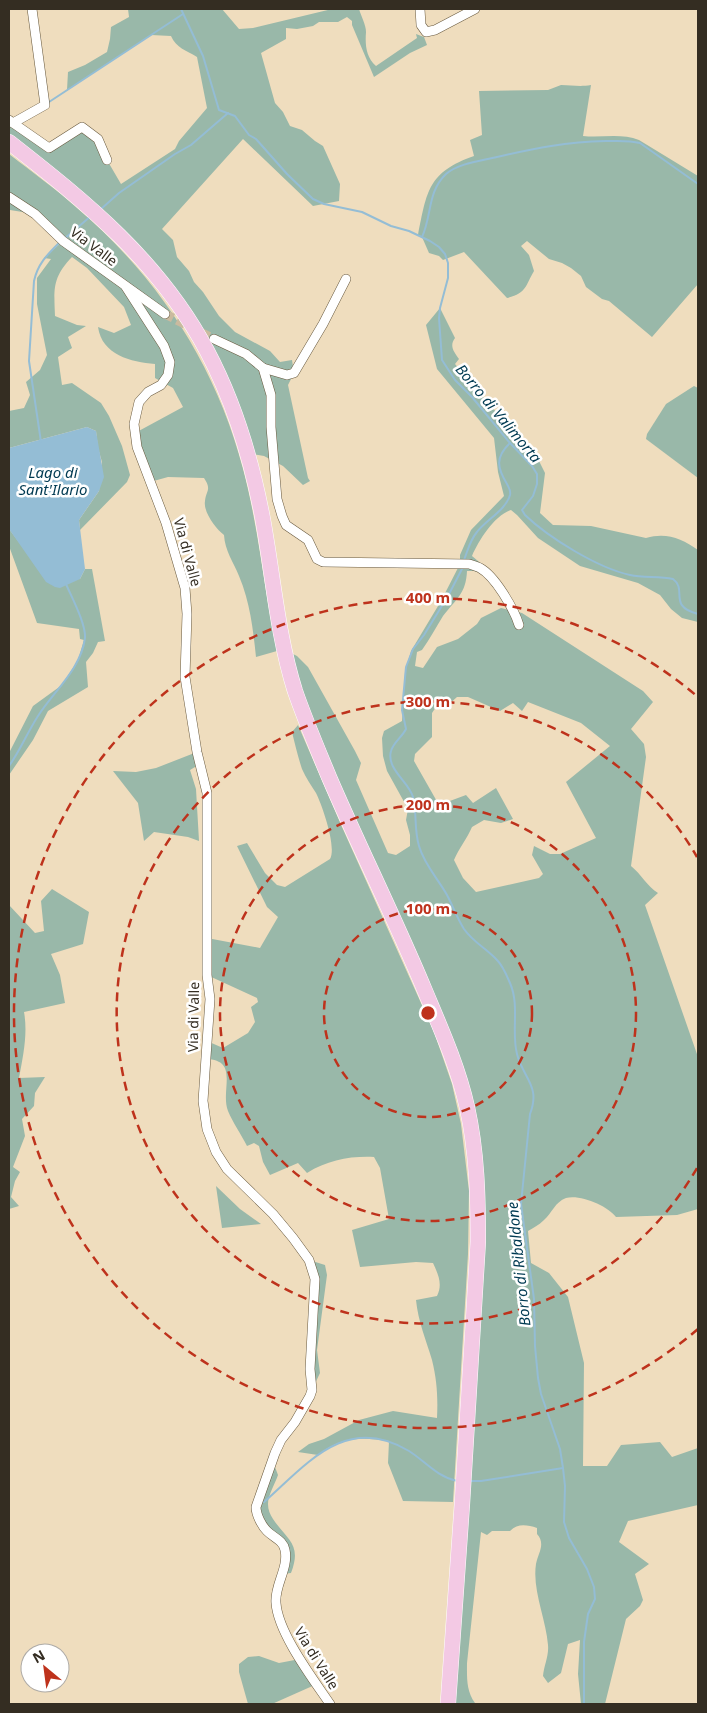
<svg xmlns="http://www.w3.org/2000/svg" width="707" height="1713" viewBox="0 0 707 1713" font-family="'Noto Sans',sans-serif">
<rect width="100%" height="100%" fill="#efddbe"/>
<g fill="#99b8a9" fill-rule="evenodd">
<path d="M128,9H222L239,29L253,28L332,9H359C361,16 366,25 366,32C365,45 366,57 376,66L417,38L416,34L424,37L427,45L410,53L374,77L352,25V21L347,17L338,22H319L313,26L297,29L286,28V39L261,53L275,103L283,112L290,126L302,130L315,141L323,146L340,184L339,201L313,206L243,139L162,229L173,240L177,257L189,271L194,282L203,292L219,316L235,332L270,351L280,362L292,360L294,373L288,385L308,478L310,481L303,485L283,466L264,456L247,453L241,433L164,284L9,142V120L49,148L82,127L98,139L107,160L121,184L175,149L179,141L207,108L197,57C186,50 176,48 171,36L151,35L67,90L68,72L85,65L107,52L110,39L111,27L129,17Z"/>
<path d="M561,85C572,85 579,87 591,85L583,136C601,138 622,133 639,140L698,176V284L652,337L609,301L602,299L586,287L581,276L571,268L562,263L549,259L527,241L521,246L529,255L534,271C525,286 527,293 507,298L464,252L443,260L439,256L429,253L422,237L418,235C427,191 428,172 474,156L470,140L482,135L479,91L548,90Z"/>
<path d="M9,154C32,172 56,189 77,208C158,277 216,365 243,469C259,529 264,591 277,651L256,657C253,629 250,602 239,576C233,561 225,551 224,535C216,529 203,512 205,501C206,490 212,490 204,478L168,477L150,482L135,433L183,407L173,388L155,378V364C131,362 102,355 98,327L114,333L131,325L124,307L87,268L72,257C52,278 54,289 55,316L77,325L86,326L68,337L72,348L58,357L62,385L72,383L101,403L109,416L122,446L130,475L127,482L80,530L79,520L99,491L102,462L98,448L96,431L87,427L9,448V411L24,408L30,395L26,382L40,370L47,355L37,304V278L51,259L44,258L63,241L35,214L10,210L9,209Z"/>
<path d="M440,308L455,338C449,346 454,352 459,359L455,364L532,454L536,455L545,473L540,513L553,525L591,526L646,538C667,532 682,539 698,550V622L682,618L671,609L660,595L638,583L580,566L538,538L517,515L511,510C494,516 479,540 472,556L484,566L481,573L474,571H467C466,594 456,599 443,616C436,627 430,639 422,650L417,652L415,666L423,668L437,647L458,639L477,624L481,618L501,608L522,613L643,691L653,702L631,729L644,744L646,757L631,866C641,874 647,886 658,893L645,905L698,1057V1209L677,1215L616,1217C608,1206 580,1194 566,1198C555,1202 552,1213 544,1220C539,1225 533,1228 528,1231L531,1263L549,1273L568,1297L584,1363L583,1466H607L621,1445L660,1442L672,1457L698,1448V1505L628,1521L619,1542L649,1564L635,1574L643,1600L640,1606L626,1619L605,1704H581L578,1674L580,1640L568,1644L561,1673L548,1683L543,1676C544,1665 549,1656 548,1645C546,1619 532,1590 536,1564C538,1553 546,1544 537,1534V1528C527,1525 518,1523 510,1531H492L487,1535L481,1532L467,1663C467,1677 466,1691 475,1703V1704H448L477,1277L467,1104L350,825L285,650L297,656L308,667L355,751L361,763L356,780L388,853L396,855L410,846V835L406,820L408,809L387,771L383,756L382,738L384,731L402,721L405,672L411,651L441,601L460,564V555L471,530L504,496L498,472L494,438L437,369L426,325ZM457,697H468L500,711L513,703L522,711L528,702L581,723L610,746L566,782L596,838L560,854H550L534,846L532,855L543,874L539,878L476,892L463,878L454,860C459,848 467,839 472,827L484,820L501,823L513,819L496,788L473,803L466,795L439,805L414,761L415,754L432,737V713L436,707L447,706Z"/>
<polygon points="694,386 698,388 698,478 646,439 647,434 666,404"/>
<polygon points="9,529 25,550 80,579 85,569 92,569 105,641 98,642 93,653 86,662 88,687 48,711 33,740 9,775 9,753 33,706 62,685 78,660 84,640 80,639 79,629 37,623 9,546"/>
<path d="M298,725L342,827L434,1032L452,1084L461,1124L469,1191L468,1254L453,1502L403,1501L388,1463L389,1441C362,1437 341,1436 318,1455L298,1452L309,1444L324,1439L359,1420L393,1411L437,1418C438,1398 437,1380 432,1360C426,1340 418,1321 416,1300L437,1296C443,1284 438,1274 433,1263L416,1262L360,1267L352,1230L389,1219L380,1168L374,1157C350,1156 328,1160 307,1173L298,1163L270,1175L263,1162L259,1146L254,1143L247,1146C241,1134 233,1123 228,1111C220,1090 240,1060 206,1059L207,1041L223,1048L248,1033L255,1022L251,1007L258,1002L257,998L207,975V938L260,948L278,917L267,907L237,846L247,843L265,873L277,885L285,887L330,859C337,847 322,805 316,793C311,785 306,778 302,769C298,757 295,744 292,732Z"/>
<polygon points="197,752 200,764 190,770 196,789 199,841 188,837 154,832 144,841 138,803 113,771 136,772 156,768"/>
<path d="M52,889L89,912L83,944L51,954L60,975L65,1003L24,1012C28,1034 23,1056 19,1078L45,1077L35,1093L34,1106L22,1119L25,1136L13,1167L20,1172L15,1181L11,1197L19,1206L9,1209V905L35,933L44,931L41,901Z"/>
<polygon points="216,1186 240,1209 261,1224 222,1228"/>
<polygon points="309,1260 325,1265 327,1275 317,1350 320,1373 312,1390 315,1279"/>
<path d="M270,1464L275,1467L278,1475C275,1484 268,1495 268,1504C268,1510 270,1514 273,1519C288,1541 302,1544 291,1573L281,1574L285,1549L256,1512Z"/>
<polygon points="259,1656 279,1663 300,1659 317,1684 272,1704 248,1704 239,1672 239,1664 248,1657"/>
</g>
<polygon fill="#94bdd5" points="87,427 96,431 104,477 99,491 79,520 85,569 80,579 60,588 55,587 46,582 9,529 9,448"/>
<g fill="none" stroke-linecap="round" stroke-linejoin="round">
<g stroke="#94bdd5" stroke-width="2">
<path d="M181,9L203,56L219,110L235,116L249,135L256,139L287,174L313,199L324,204L362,212L391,226L409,231L430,241L439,247L445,254L448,263V278L440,308L439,318L442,360L455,380L472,397L510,443L532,466L537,474V484L533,496L522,510L525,515C549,538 598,568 630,575C644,578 659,576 673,579C688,590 667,606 698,614"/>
<polyline points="49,102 183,14"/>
<polyline points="101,209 119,193 175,154 191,145 228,113"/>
<path d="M422,237C432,216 427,192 446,174C459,163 481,161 497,157C536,148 566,142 606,141C618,141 628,140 640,143L698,184"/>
<polyline points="64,239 91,216"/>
<path d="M41,442L29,361L34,281C38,263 48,254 60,242"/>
<path d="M464,560C468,550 470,540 477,532C486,520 506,510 510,495C511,490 509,488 507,484C497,468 495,457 510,443"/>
<path d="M463,567L448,596L424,635L413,649L406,667L402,710L406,729C402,737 393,743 391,751C386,769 409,782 413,797C417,813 414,830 419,846C424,864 438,879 447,895C453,906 457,918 464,929C473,942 487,949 497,960C503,966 507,976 510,983C520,1006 511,1031 517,1054C523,1078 541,1086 530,1114L521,1204L534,1299L535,1346L538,1378L541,1394L560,1449L563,1468L565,1486L564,1522L569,1538L587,1569L594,1587L595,1599L588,1614L584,1642V1704"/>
<path d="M9,766C20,751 27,733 38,716C54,691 81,669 85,638C86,624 72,598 66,584"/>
<polyline points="469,1481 481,1481 563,1468"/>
<path d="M264,1502C307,1464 346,1413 409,1451C425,1461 437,1477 457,1481"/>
</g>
<polyline stroke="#caba9f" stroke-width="9" stroke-dasharray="9 4.5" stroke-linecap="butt" points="165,314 214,339"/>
<defs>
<g id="street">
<polyline points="420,9 421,25 426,32 435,30 475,9"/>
<polyline points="9,120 13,123 45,105 32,9"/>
<polyline points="13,123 49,148 82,127 98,139 107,160"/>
<polyline points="9,197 35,214 63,241 165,314"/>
<path d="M126,287L164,346L170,362L168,375L161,385L148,392L139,402L134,424L137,447L166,523L185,588L187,614L185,677L197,752L207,793V975L210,999L203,1101L207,1129L216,1152L227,1169L273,1214L293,1238L309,1260L315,1279L310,1369L312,1390L310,1396L295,1422L281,1440L275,1453L256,1507C256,1515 262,1526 267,1531C274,1538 283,1540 285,1550C289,1568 274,1586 276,1603C278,1633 313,1679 330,1704"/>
<path d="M214,339L246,354L263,368L271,395V427L277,499L282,516L286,525L308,540L317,559L323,562L469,564C472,565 477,566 480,568C495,576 514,609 519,625"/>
<polyline points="263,368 287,375 294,373 323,324 346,279"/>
</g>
<path id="highway" d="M9,142C87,203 160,262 207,351C234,402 251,458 262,515C273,573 277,634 295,691C305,720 317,748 329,777C360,849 395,919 425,991C441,1029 458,1067 467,1107C477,1152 478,1197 478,1242L462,1505L448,1704"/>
</defs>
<use href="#street" stroke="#695a3f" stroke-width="10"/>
<use href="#highway" stroke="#fff" stroke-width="16"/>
<use href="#street" stroke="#fff" stroke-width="9"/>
<use href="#highway" stroke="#f3c9e4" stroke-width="15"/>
</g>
<g fill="none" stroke="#be321c" stroke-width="2.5" stroke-dasharray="9 6">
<circle cx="428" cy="1013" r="104"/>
<circle cx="428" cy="1013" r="208"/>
<path d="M697 1168A311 311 0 1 1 697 857"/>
<path d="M698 1329A415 415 0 1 1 698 697"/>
</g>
<g text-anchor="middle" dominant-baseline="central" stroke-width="5" stroke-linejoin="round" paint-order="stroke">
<g font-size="14" fill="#342d22" stroke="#fff">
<text transform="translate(94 246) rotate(37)">Via Valle</text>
<text transform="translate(188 552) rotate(75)">Via di Valle</text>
<text transform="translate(193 1017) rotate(-89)">Via di Valle</text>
<text transform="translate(317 1658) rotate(58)">Via di Valle</text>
</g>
<g font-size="15" font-style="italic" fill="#003a52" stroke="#fff">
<text transform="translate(499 413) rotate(50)">Borro di Valimorta</text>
<text x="53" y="472">Lago di<tspan x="53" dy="17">Sant'Ilario</tspan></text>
<text transform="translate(518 1264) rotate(-96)">Borro di Ribaldone</text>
</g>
</g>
<circle cx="428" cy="1013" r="8" fill="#be321c" stroke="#fff" stroke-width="2.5"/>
<g font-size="15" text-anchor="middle" font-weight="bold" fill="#be321c" stroke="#fff" stroke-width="5" stroke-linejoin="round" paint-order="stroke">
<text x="428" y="603">400 m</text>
<text x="428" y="707">300 m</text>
<text x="428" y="810">200 m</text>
<text x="428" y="914">100 m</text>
</g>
<rect width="707" height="1713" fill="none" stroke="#342d22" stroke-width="20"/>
<g transform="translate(45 1668) rotate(331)"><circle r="24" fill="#ffffff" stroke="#aeaba7"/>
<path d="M0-4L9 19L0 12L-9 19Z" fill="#be321c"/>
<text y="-8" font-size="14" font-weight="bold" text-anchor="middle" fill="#342d22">N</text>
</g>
</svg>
